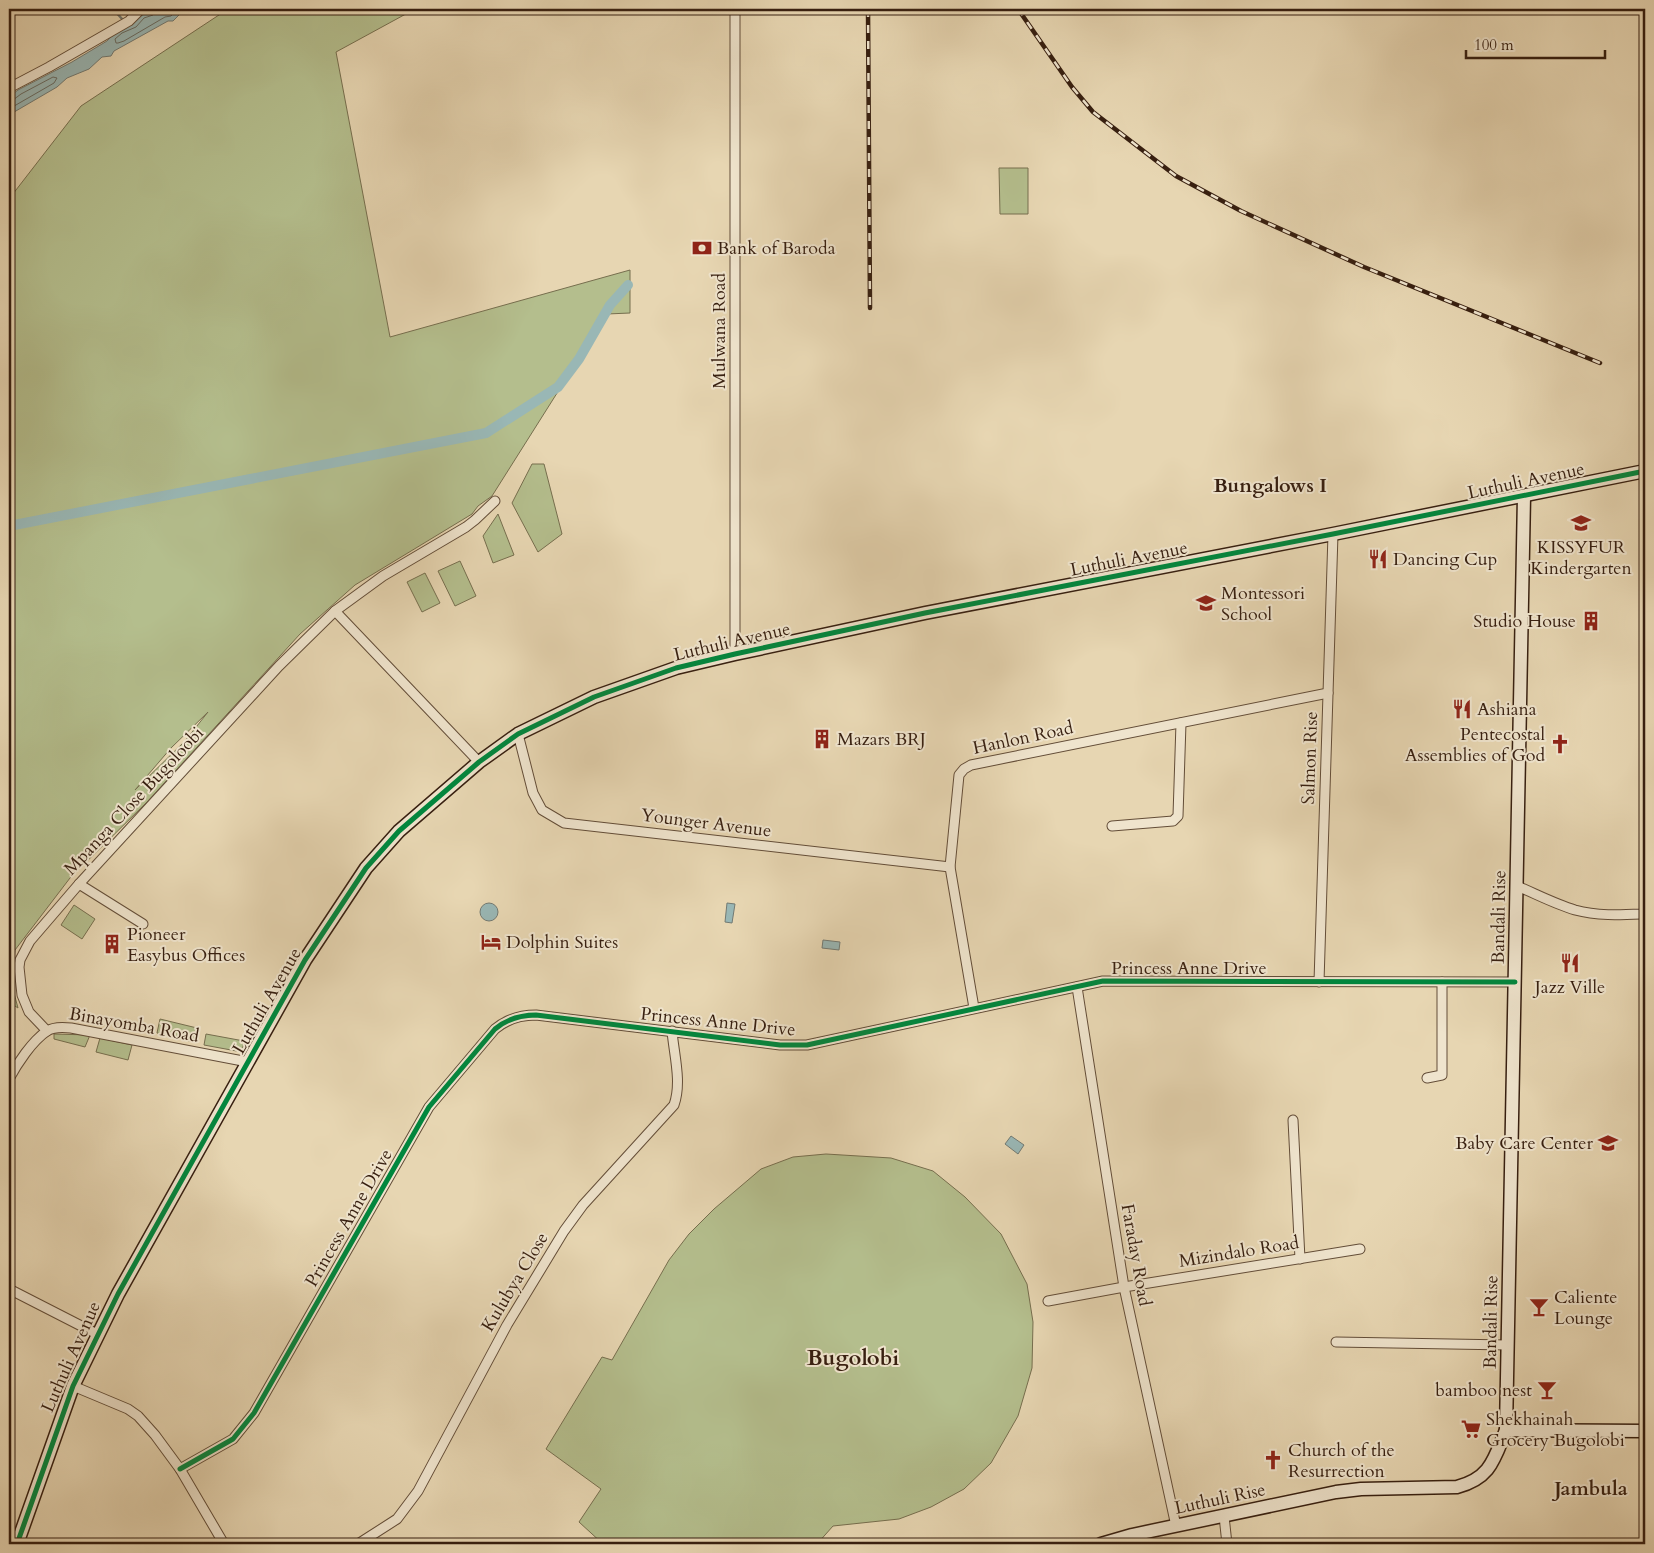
<svg xmlns="http://www.w3.org/2000/svg" width="1654" height="1553" viewBox="0 0 1654 1553" font-family="Cardo,serif">
<rect width="100%" height="100%" fill="#e7d6b2"/>
<filter id="stains"><feTurbulence type="fractalNoise" baseFrequency=".004" numOctaves="4"/><feColorMatrix values="0 0 0 0 .2 0 0 0 0 .09 0 0 0 0 .02 0 0 0 .5 -.17"/></filter>
<radialGradient id="worn" r=".72"><stop offset=".6" stop-color="#630" stop-opacity="0"/><stop offset="1" stop-color="#630" stop-opacity=".3"/></radialGradient>
<g fill="#b4be8d" stroke="#766e4e" fill-rule="evenodd">
<path d="M228,9H415L336,52L390,337L630,270V313L607,314L492,496L478,506L472,514L355,585L300,634L147,802L70,878L15,950L11,982L18,1008L9,1002V199L81,106ZM208,712L185,741L135,790L171,748Z"/>
<polygon points="999,168 1028,168 1028,214 1000,214"/>
<polygon points="532,464 544,464 562,534 538,552 512,503"/>
<polygon points="498,514 514,555 493,563 483,536"/>
<polygon points="460,561 476,596 455,606 438,571"/>
<polygon points="425,573 440,603 422,612 407,582"/>
<polygon points="74,905 95,919 82,939 61,925"/>
<polygon points="160,1019 197,1028 194,1042 157,1033"/>
<polygon points="54,1034 90,1035 85,1047 54,1039"/>
<polygon points="206,1034 244,1041 242,1052 204,1045"/>
<polygon points="100,1038 132,1045 128,1060 96,1052"/>
<polygon points="826,1154 891,1158 933,1171 965,1197 1001,1234 1027,1284 1033,1322 1032,1368 1018,1416 991,1463 964,1489 931,1507 899,1519 833,1526 817,1544 603,1544 579,1522 601,1489 546,1449 602,1357 612,1360 669,1260 689,1234 714,1209 761,1169 793,1157"/>
</g>
<g fill="#99b7b5" stroke="#727a73">
<polygon points="152,9 189,9 182,12 173,21 168,21 114,51 111,56 102,57 89,69 67,78 57,87 9,115 9,97 18,90 72,62 107,41 119,28 133,23 141,13 150,11"/>
<circle cx="489" cy="912" r="9"/>
<polygon points="727,903 735,904 732,923 725,922"/>
<polygon points="823,940 840,942 839,950 822,948"/>
<polygon points="1011,1136 1024,1145 1018,1154 1005,1144"/>
</g>
<g fill="none" stroke-linecap="round" stroke-linejoin="round">
<g stroke="#686b62" stroke-width="1">
<polyline points="155,9 153,15 144,18 136,27 122,33 115,39 116,43 118,43 124,41 165,17 171,16 178,9"/>
<polyline points="9,101 13,100 21,94 53,77 57,78 54,83 9,109"/>
</g>
<polyline stroke="#727a73" stroke-width="2.5" points="113,9 123,20"/>
<polyline stroke="#99b7b5" stroke-width="10" points="9,526 486,433 558,387 579,359 610,305 628,285"/>
<defs>
<g id="street">
<polyline points="735,9 735,654"/>
<polyline points="9,88 49,67 129,21 141,9"/>
<polyline points="335,611 479,762"/>
<polyline points="518,734 533,793 542,810 564,823 950,867"/>
<polyline points="1112,826 1173,821 1178,816 1181,723"/>
<polyline points="79,884 143,924"/>
<path d="M1517,886C1536,894 1555,904 1575,910C1597,916 1619,915 1641,914L1645,912"/>
<polyline points="1319,982 1333,534"/>
<polyline points="1077,987 1124,1287 1176,1526"/>
<polyline points="974,1008 950,867 959,775 964,769 971,765 1328,693"/>
<polyline points="47,1031 29,1012 22,995 19,967 20,960 30,941 79,884 279,666 335,611 383,576 466,527 475,520 495,501"/>
<polyline points="1427,1078 1442,1075 1442,982"/>
<path d="M9,1079C17,1064 32,1041 47,1031C53,1027 63,1027 71,1028L248,1062"/>
<polyline points="1293,1120 1300,1259"/>
<polyline points="9,1289 97,1334"/>
<polyline points="1048,1301 1124,1287 1360,1249"/>
<polyline points="1336,1342 1508,1345"/>
<polyline points="73,1386 128,1409 138,1416 155,1435 180,1469 224,1544"/>
<path d="M180,1469L233,1439L254,1413L429,1107L495,1029C507,1019 520,1015 536,1015L780,1045H807L1103,981L1515,982"/>
<polyline points="1224,1516 1227,1544"/>
<path d="M358,1544L397,1519L418,1491L507,1325L564,1231L583,1205L674,1105C682,1082 674,1055 672,1031"/>
</g>
<g id="secondary">
<polyline points="1506,1430 1524,496"/>
<polyline points="17,1544 73,1386 118,1294 305,960 366,868 399,831 479,762 518,734 594,697 676,668 735,654 925,613 1333,534 1645,471"/>
<path d="M1101,1544L1132,1535L1336,1492L1361,1489L1457,1487C1491,1478 1494,1459 1506,1430L1645,1431"/>
</g>
</defs>
<use href="#street" stroke="#634d38" stroke-width="11"/>
<use href="#secondary" stroke="#371f10" stroke-width="15"/>
<use href="#street" stroke="#efe4cd" stroke-width="9"/>
<use href="#secondary" stroke="#efe4cd" stroke-width="12"/>
<defs>
<g id="rail">
<polyline points="868,9 870,308"/>
<polyline points="1018,9 1072,87 1093,112 1176,176 1241,211 1364,267 1600,363"/>
</g>
</defs>
<use href="#rail" stroke="#371f10" stroke-width="4.5"/>
<use href="#rail" stroke="#efe4cd" stroke-width="2.5" stroke-dasharray="8" stroke-linecap="butt"/>
<defs>
<g id="cycleway">
<path d="M180,1469L233,1439L254,1413L429,1107L495,1029C507,1019 520,1015 536,1015L780,1045H807L1103,981L1515,982"/>
<polyline points="17,1544 73,1386 118,1294 305,960 366,868 399,831 479,762 518,734 594,697 676,668 735,654 925,613 1333,534 1645,471"/>
</g>
</defs>
<use href="#cycleway" stroke="#efe4cd" stroke-width="8"/>
<use href="#cycleway" stroke="#00873e" stroke-width="5"/>
</g>
<defs>
<symbol id="bank-bare" viewBox="-9 -9 18 18"><path d="M-6-4H6V4H-6ZM0-2.3a2.3 2.3 0 1 0 0 4.6a2.3 2.3 0 1 0 0-4.6Z" fill="#8f2418" stroke="#efe4cd" stroke-width="2.5" paint-order="stroke"/></symbol>
<symbol id="school-bare" viewBox="-9 -9 18 18"><path d="M0-5L7-2L0 1L-7-2ZM-4 1L0 2.5L4 1V4Q0 6-4 4Z" fill="#8f2418" stroke="#efe4cd" stroke-width="2.5" paint-order="stroke"/></symbol>
<symbol id="restaurant-bare" viewBox="-9 -9 18 18"><path d="M-5-6h1v4h1v-4h1v4h1v-4h1v5L-1.5 .5V6h-2V.5L-5-1ZM5-6V6H3V1.5H1.5Q1.5-4 5-6Z" fill="#8f2418" stroke="#efe4cd" stroke-width="2.5" paint-order="stroke"/></symbol>
<symbol id="building-bare" viewBox="-9 -9 18 18"><path d="M-4-6H4V6H1V3H-1V6H-4ZM-2.5-4.3h1.7v1.8h-1.7ZM.8-4.3h1.7v1.8H.8ZM-2.5-1h1.7V.8h-1.7ZM.8-1h1.7V.8H.8Z" fill="#8f2418" stroke="#efe4cd" stroke-width="2.5" paint-order="stroke"/></symbol>
<symbol id="church-bare" viewBox="-9 -9 18 18"><path d="M-1.2-6h2.4v3.5h3.3v2.4h-3.3V6h-2.4V-.1h-3.3v-2.4h3.3Z" fill="#8f2418" stroke="#efe4cd" stroke-width="2.5" paint-order="stroke"/></symbol>
<symbol id="hotel-bare" viewBox="-9 -9 18 18"><path d="M-6-4.5h1.5V1H6V5H4.5V3h-9V5H-6ZM-4 0a1.8 1.8 0 1 1 3.6 0ZM.5 0V-2.5h3Q6-2.5 6 0Z" fill="#8f2418" stroke="#efe4cd" stroke-width="2.5" paint-order="stroke"/></symbol>
<symbol id="bar-bare" viewBox="-9 -9 18 18"><path d="M-6-5H6L.8 .8V4.5H3.5V6h-7V4.5H-.8V.8Z" fill="#8f2418" stroke="#efe4cd" stroke-width="2.5" paint-order="stroke"/></symbol>
<symbol id="supermarket-bare" viewBox="-9 -9 18 18"><path d="M-6-5.5h2.5l.6 2H6L4.5 2H-2.5L-4.4-4H-6ZM-1.5 3.2a1.3 1.3 0 1 0 .1 0ZM3 3.2a1.3 1.3 0 1 0 .1 0Z" fill="#8f2418" stroke="#efe4cd" stroke-width="2.5" paint-order="stroke"/></symbol>
</defs>
<g fill-rule="evenodd">
<use href="#bank-bare" x="688" y="234" width="28" height="28"/>
<use href="#school-bare" x="1567" y="509" width="28" height="28"/>
<use href="#restaurant-bare" x="1364" y="545" width="28" height="28"/>
<use href="#school-bare" x="1192" y="589" width="28" height="28"/>
<use href="#building-bare" x="1577" y="607" width="28" height="28"/>
<use href="#restaurant-bare" x="1448" y="695" width="28" height="28"/>
<use href="#building-bare" x="808" y="725" width="28" height="28"/>
<use href="#church-bare" x="1546" y="730" width="28" height="28"/>
<use href="#hotel-bare" x="477" y="928" width="28" height="28"/>
<use href="#building-bare" x="98" y="930" width="28" height="28"/>
<use href="#restaurant-bare" x="1556" y="949" width="28" height="28"/>
<use href="#school-bare" x="1594" y="1129" width="28" height="28"/>
<use href="#bar-bare" x="1525" y="1293" width="28" height="28"/>
<use href="#bar-bare" x="1533" y="1376" width="28" height="28"/>
<use href="#supermarket-bare" x="1457" y="1415" width="28" height="28"/>
<use href="#church-bare" x="1259" y="1446" width="28" height="28"/>
</g>
<g text-anchor="middle" dominant-baseline="central" stroke-width="4" stroke-linejoin="round" paint-order="stroke">
<g font-size="18" fill="#371f10" stroke="#efe4cd" text-anchor="start">
<text x="717" y="248">Bank of Baroda</text>
<text x="1581" y="547" text-anchor="middle">KISSYFUR<tspan x="1581" dy="21">Kindergarten</tspan></text>
<text x="1393" y="559">Dancing Cup</text>
<text x="1221" y="593">Montessori<tspan x="1221" dy="21">School</tspan></text>
<text x="1576" y="621" text-anchor="end">Studio House</text>
<text x="1477" y="709">Ashiana</text>
<text x="1545" y="734" text-anchor="end">Pentecostal<tspan x="1545" dy="21">Assemblies of God</tspan></text>
<text x="837" y="739">Mazars BRJ</text>
<text x="127" y="934">Pioneer<tspan x="127" dy="21">Easybus Offices</tspan></text>
<text x="506" y="942">Dolphin Suites</text>
<text x="1570" y="987" text-anchor="middle">Jazz Ville</text>
<text x="1593" y="1143" text-anchor="end">Baby Care Center</text>
<text x="1554" y="1297">Caliente<tspan x="1554" dy="21">Lounge</tspan></text>
<text x="1532" y="1390" text-anchor="end">bamboo nest</text>
<text x="1486" y="1419">Shekhainah<tspan x="1486" dy="21">Grocery Bugolobi</tspan></text>
<text x="1288" y="1450">Church of the<tspan x="1288" dy="21">Resurrection</tspan></text>
</g>
<g font-size="18" fill="#371f10" stroke="#efe4cd">
<text transform="translate(719 331) rotate(-90)">Mulwana Road</text>
<text transform="translate(1526 481) rotate(-12)">Luthuli Avenue</text>
<text transform="translate(1129 559) rotate(-11)">Luthuli Avenue</text>
<text transform="translate(732 642) rotate(-13)">Luthuli Avenue</text>
<text transform="translate(1023 738) rotate(-12)">Hanlon Road</text>
<text transform="translate(1310 758) rotate(-88)">Salmon Rise</text>
<text transform="translate(134 801) rotate(-47)">Mpanga Close Bugoloobi</text>
<text transform="translate(706 823) rotate(7)">Younger Avenue</text>
<text transform="translate(1499 917) rotate(-89)">Bandali Rise</text>
<text x="1189" y="968">Princess Anne Drive</text>
<text transform="translate(267 1001) rotate(-60)">Luthuli Avenue</text>
<text transform="translate(718 1022) rotate(6)">Princess Anne Drive</text>
<text transform="translate(134 1025) rotate(10)">Binayomba Road</text>
<text transform="translate(349 1218) rotate(-60)">Princess Anne Drive</text>
<text transform="translate(1239 1252) rotate(-9)">Mizindalo Road</text>
<text transform="translate(1136 1255) rotate(80)">Faraday Road</text>
<text transform="translate(515 1282) rotate(-59)">Kulubya Close</text>
<text transform="translate(1491 1322) rotate(-89)">Bandali Rise</text>
<text transform="translate(71 1357) rotate(-66)">Luthuli Avenue</text>
<text transform="translate(1220 1499) rotate(-12)">Luthuli Rise</text>
</g>
<g font-size="20" font-weight="bold" fill="#371f10" stroke="#efe4cd">
<text x="1270" y="485">Bungalows I</text>
<text x="1591" y="1488">Jambula</text>
</g>
<g font-size="22" font-weight="bold" fill="#371f10" stroke="#efe4cd">
<text x="853" y="1358">Bugolobi</text>
</g>
</g>
<rect width="1654" height="1553" fill="none" stroke="#e7d6b2" stroke-width="30"/>
<rect x="10" y="10" width="1634" height="1533" fill="none" stroke="#371f10" stroke-width="2.5"/>
<rect x="15" y="15" width="1624" height="1523" fill="none" stroke="#371f10"/>
<path d="M1466 50v8h139v-8" fill="none" stroke="#371f10" stroke-width="2.5"/>
<text x="1474" y="50" font-size="15" fill="#371f10" stroke="#efe4cd" stroke-width="4" paint-order="stroke">100 m</text>
<rect width="100%" height="100%" filter="url(#stains)"/>
<rect width="100%" height="100%" fill="url(#worn)"/>
</svg>
